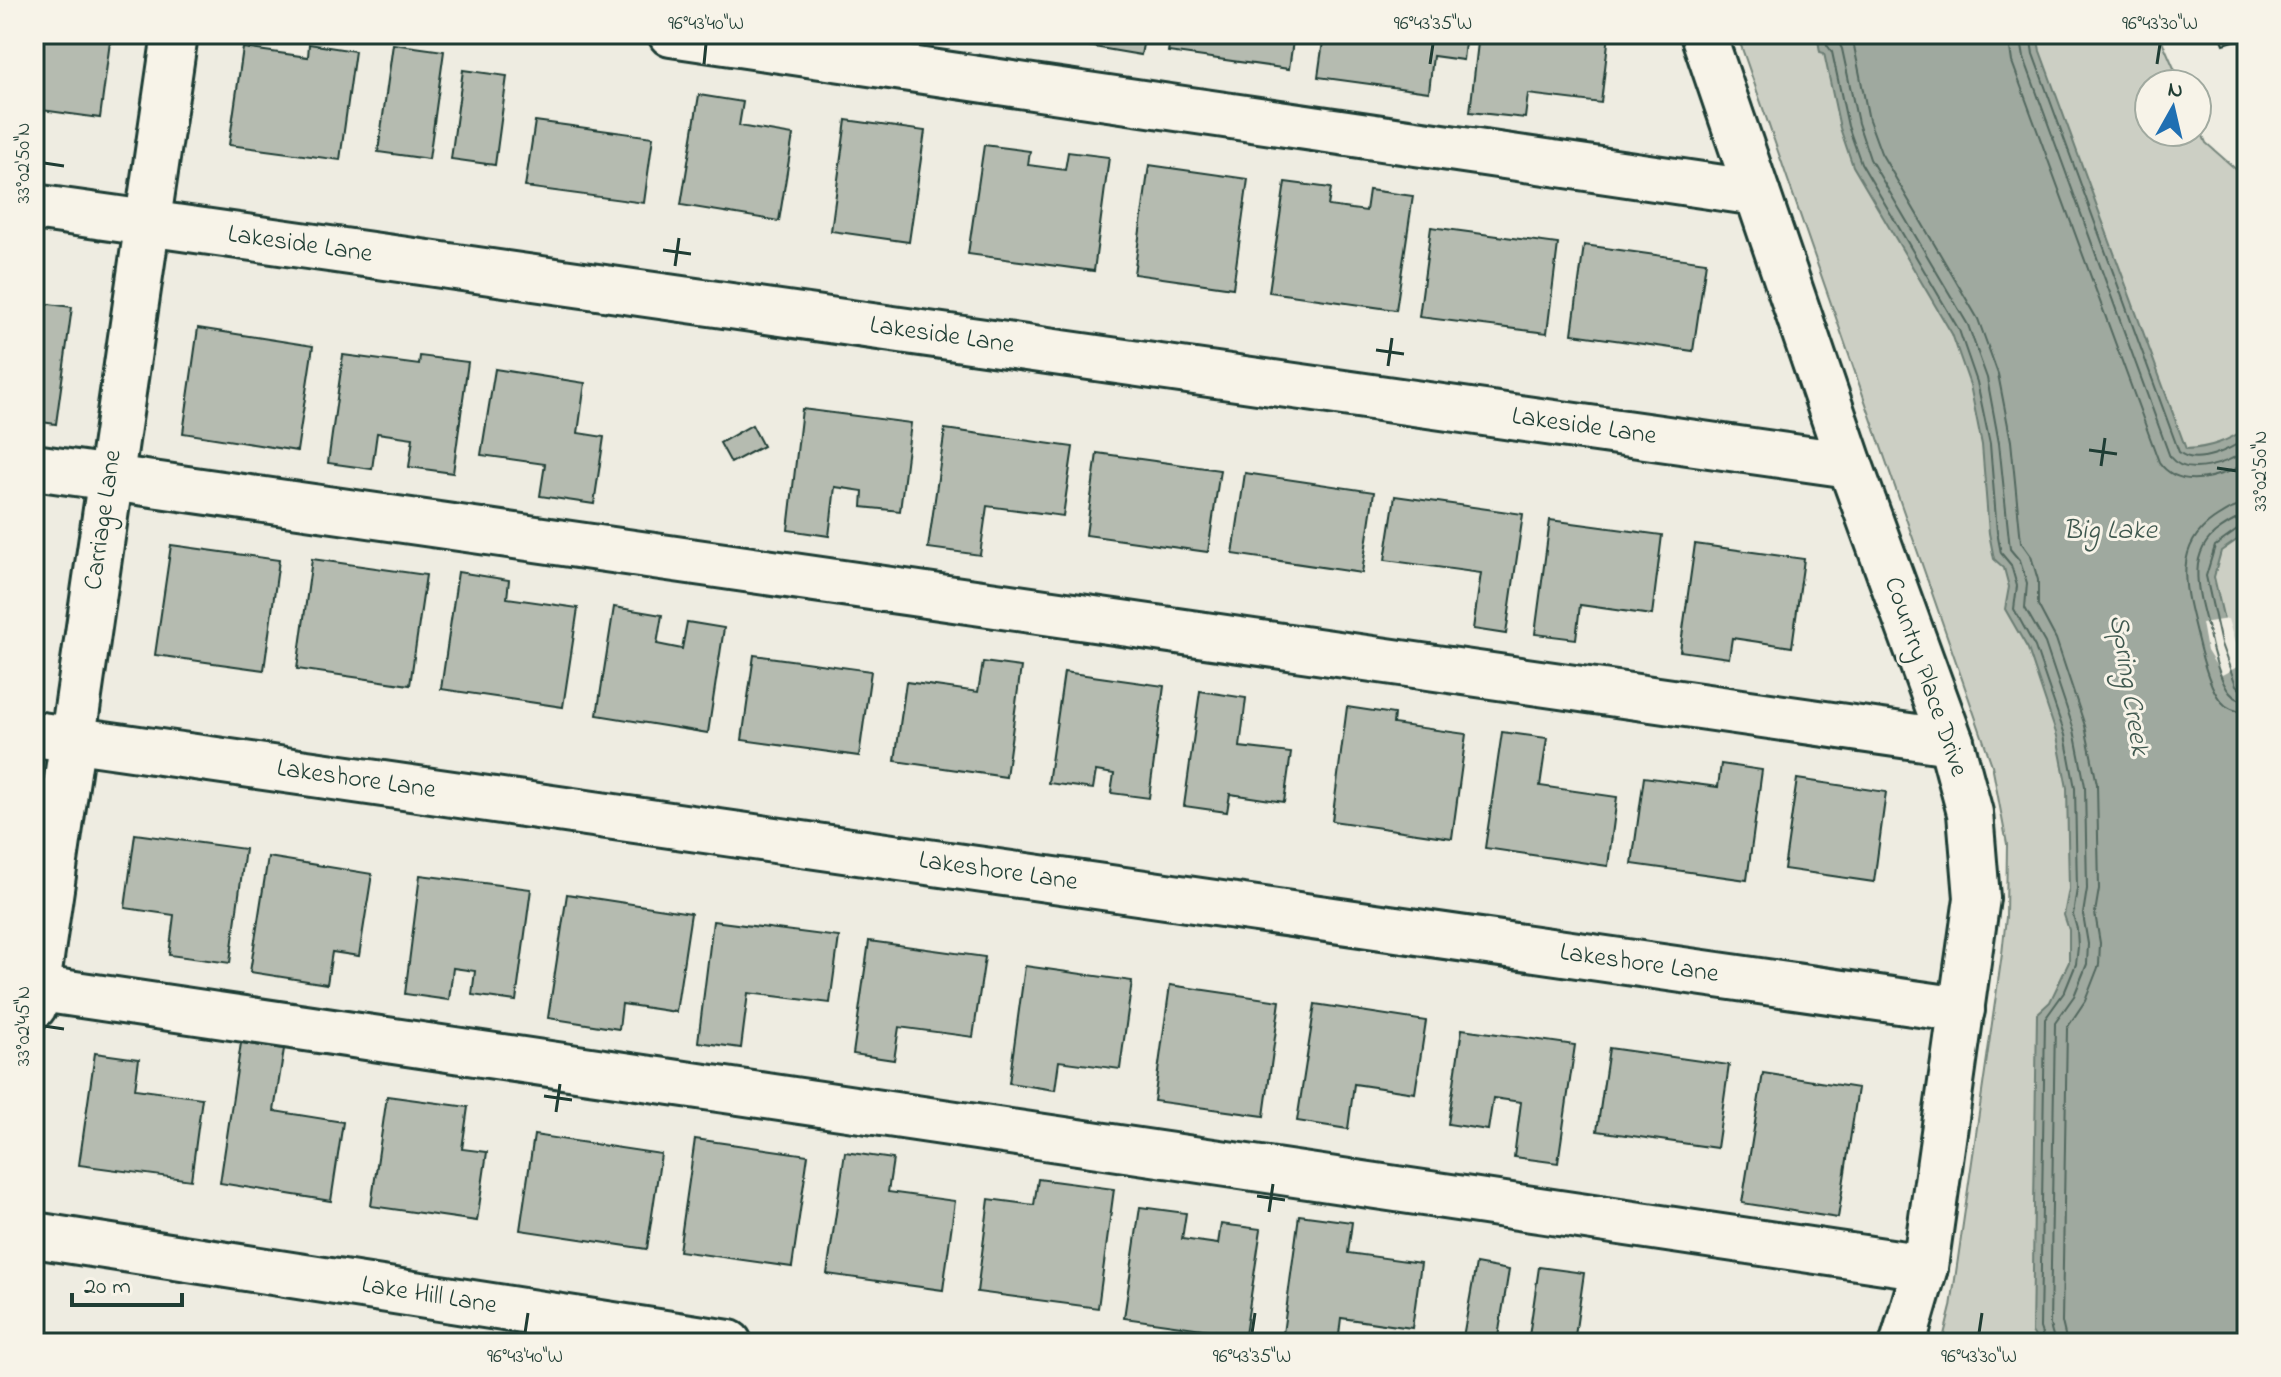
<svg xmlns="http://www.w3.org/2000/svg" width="2281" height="1377" viewBox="0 0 2281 1377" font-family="'Indie Flower',sans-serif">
<rect width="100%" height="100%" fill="#eeece1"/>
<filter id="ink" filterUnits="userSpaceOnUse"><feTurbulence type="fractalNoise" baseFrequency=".0125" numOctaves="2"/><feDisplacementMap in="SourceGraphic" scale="16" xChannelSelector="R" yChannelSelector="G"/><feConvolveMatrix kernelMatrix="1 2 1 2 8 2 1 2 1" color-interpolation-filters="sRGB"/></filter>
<g filter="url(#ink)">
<polygon fill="#cccfc4" stroke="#76867c" stroke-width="2" points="1737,34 2159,34 2181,84 2149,84 2149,132 2197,132 2197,122 2206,143 2247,179 2247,1343 1942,1343 1951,1307 2002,954 2006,917 2007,844 1992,765"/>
<path fill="#9fa99f" stroke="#6c7e74" stroke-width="2" d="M1817,34H2037L2040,51L2186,449C2210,448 2228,441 2247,428V533L2221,551L2214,577L2229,642L2247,691V1343H2039L2032,1332L2037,1014L2050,1002L2069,962V930L2064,915L2069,889L2067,788L2057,736L2028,649L2005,609L2009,587L2004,568L1994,559L1989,533L1982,445L1970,385L1952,334L1853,166L1840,128L1824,53L1820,52Z"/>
<polygon fill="#eeece1" points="2228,619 2241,665 2222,675 2207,651 2202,623"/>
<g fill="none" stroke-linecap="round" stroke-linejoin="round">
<g stroke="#52685f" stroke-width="2">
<polyline points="1825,34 1827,45 1832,52 1848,126 1861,163 1959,330 1977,382 1990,444 1997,532 2001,553 2011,565 2017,586 2014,609 2035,647 2065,735 2075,788 2077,889 2073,915 2077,929 2078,947 2076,964 2065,991 2045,1019 2040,1328 2045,1343"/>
<polyline points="1835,34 1842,49 1858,123 1870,159 1968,325 1987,378 1999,443 2010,549 2020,561 2027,583 2025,608 2045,643 2074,730 2085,786 2087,889 2083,914 2088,944 2087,964 2074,996 2055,1023 2050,1325 2055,1343"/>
<polyline points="1847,34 1854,46 1869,120 1881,153 1978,319 1998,374 2011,441 2021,542 2031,556 2038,580 2038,605 2056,639 2085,726 2097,784 2099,889 2095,913 2100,943 2099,965 2085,1001 2067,1028 2062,1322 2067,1343"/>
<path d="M2008,34L2012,62L2159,462C2180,492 2220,476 2247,464"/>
<path d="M2020,34L2024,58L2170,457C2187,479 2228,463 2247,450"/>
<path d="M2030,34L2033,54L2179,452C2196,467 2231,449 2247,438"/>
<path d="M2247,505C2233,506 2225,512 2214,519C2170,549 2187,595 2197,637C2201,654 2209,686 2220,700C2227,709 2236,712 2247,712"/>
<path d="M2247,517C2236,518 2228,524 2219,530C2183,555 2201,600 2209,634C2212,649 2220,682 2230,693C2235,699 2240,700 2247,700"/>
<polyline points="2247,527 2240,528 2215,546 2206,576 2221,644 2236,685 2240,689 2247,690"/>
</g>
</g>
<g fill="#b5bbb0" stroke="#1f3d34" stroke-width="2">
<polygon points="34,34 111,34 100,118 34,109"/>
<polygon points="1084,34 1145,34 1141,55 1082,45"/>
<polygon points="1171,34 1294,34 1289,69 1168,52"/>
<polygon points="1324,34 1466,34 1463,60 1433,56 1429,92 1318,77"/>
<polygon points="1479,34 1609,34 1601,103 1528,94 1525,118 1470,112"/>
<polygon points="2220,34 2247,34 2247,37 2224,44"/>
<polygon points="309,44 355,51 340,160 229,145 243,48 308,57"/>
<polygon points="393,44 444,51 429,159 378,152"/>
<polygon points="463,70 507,76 495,165 451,159"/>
<polygon points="699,95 743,102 739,126 793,135 779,221 681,205"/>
<polygon points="846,120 925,131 909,242 831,231"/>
<polygon points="535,121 653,137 644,203 525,187"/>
<polygon points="984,145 1030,151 1028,165 1065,170 1068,152 1109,157 1094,271 968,254"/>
<polygon points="1149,165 1248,179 1233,288 1134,274"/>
<polygon points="1285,182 1331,188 1328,206 1366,211 1369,190 1413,196 1396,310 1269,292"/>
<polygon points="1431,227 1558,244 1547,333 1419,317"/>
<polygon points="1584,245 1706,262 1693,351 1572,334"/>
<polygon points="34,302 72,307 56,424 34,421"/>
<polygon points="198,328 313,346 297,451 183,433"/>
<polygon points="343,355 419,365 420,356 468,362 453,473 409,467 413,438 377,433 372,469 328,463"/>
<polygon points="495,369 585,383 578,433 604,437 594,504 540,496 545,464 481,455"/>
<polygon points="802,409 911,423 900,511 862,507 863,491 835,487 829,536 788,530"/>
<polygon points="752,425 763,446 731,463 720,443"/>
<polygon points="945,429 1073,447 1063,516 987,506 980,555 928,548"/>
<polygon points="1097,453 1220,470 1208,552 1086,535"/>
<polygon points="1245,473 1374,492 1362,573 1233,554"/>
<polygon points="1395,496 1523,514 1506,634 1473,629 1481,573 1385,560"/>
<polygon points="1550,520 1662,535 1652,615 1580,605 1576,639 1535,634"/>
<polygon points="1695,544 1804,559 1792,647 1732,638 1729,658 1680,651"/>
<polygon points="171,545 279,560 264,670 155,655"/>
<polygon points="312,559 426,575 410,685 297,669"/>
<polygon points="458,572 509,580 507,598 578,608 563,707 441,689"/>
<polygon points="614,607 662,615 657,644 682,649 687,622 724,628 708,733 597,715"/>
<polygon points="754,655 871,671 859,756 742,740"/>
<polygon points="983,662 1021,667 1006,777 895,761 906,682 978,692"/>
<polygon points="1064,672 1164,686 1149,798 1111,793 1114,774 1096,771 1093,789 1048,783"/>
<polygon points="1200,691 1246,698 1240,747 1291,753 1284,802 1230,794 1227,812 1184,806"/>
<polygon points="1347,707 1394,714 1393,724 1466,734 1452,838 1332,821"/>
<polygon points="1502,732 1547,738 1540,786 1617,797 1608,866 1485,848"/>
<polygon points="1721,764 1762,770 1747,880 1632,864 1644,777 1718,787"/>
<polygon points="1797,779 1886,792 1874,882 1784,869"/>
<polygon points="135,834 245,849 230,963 169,955 174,915 125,908"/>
<polygon points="268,857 372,874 359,956 332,952 327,984 250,972"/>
<polygon points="420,875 531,889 516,1001 472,995 475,971 453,968 449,1000 405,994"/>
<polygon points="567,894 691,913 676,1012 622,1004 619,1029 548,1018"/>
<polygon points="713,921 839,937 830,1003 748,993 741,1048 698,1042"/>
<polygon points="869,941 985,957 973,1037 899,1027 894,1060 853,1054"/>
<polygon points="1025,966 1132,981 1120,1069 1059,1061 1055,1090 1009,1083"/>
<polygon points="1170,985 1280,1001 1264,1116 1154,1101"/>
<polygon points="1315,1004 1426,1021 1415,1093 1354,1084 1348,1129 1297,1121"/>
<polygon points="1462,1029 1575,1045 1558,1163 1514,1157 1521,1102 1493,1098 1488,1130 1448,1124"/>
<polygon points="241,1043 284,1049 274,1111 343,1122 331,1201 220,1183"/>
<polygon points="1609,1048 1729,1065 1717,1148 1597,1131"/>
<polygon points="95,1053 139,1059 135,1089 202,1098 191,1180 79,1165"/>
<polygon points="1763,1073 1858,1088 1838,1218 1742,1203"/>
<polygon points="387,1096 468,1107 462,1149 487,1152 477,1221 371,1206"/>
<polygon points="534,1135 661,1154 647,1249 520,1230"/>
<polygon points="695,1139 808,1155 792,1267 679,1251"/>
<polygon points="845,1152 893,1159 888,1192 955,1201 943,1290 827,1274"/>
<polygon points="1038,1179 1114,1189 1098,1308 977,1292 989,1199 1034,1205"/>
<polygon points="1140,1207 1186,1213 1182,1239 1218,1244 1221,1224 1261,1229 1245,1335 1124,1318"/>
<polygon points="1299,1215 1352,1222 1348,1253 1421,1263 1412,1328 1341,1318 1338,1343 1282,1341"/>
<polygon points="1476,1264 1509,1270 1497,1343 1463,1337"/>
<polygon points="1539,1267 1584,1273 1574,1343 1528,1343"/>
</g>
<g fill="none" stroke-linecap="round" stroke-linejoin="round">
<defs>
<g id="minor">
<polyline points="671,34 1757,193"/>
<polyline points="1703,34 1850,465 1951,742 1970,813 1977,898 1925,1267 1903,1343"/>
<polyline points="34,207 1850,465"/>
<polyline points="34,467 1951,742"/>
<polyline points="34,734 1962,1010"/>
<polyline points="34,988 1925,1267"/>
<polyline points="34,1006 175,34"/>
<polyline points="34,1235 729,1343"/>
</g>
</defs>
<use href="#minor" stroke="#1f3d34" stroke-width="50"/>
<use href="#minor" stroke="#f7f3e8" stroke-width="44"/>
</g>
</g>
<path fill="none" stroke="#1f3d34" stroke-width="3" d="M704,64L706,44M1430,64L1433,44M2157,64L2160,44M44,163L64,166M663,250L691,254M675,266L679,238M1376,350L1404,354M1388,366L1392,338M2089,450L2117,454M2101,466L2105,438M2217,468L2237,471M44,1026L64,1029M544,1096L572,1100M556,1112L560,1084M1257,1196L1285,1200M1269,1212L1273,1184M525,1333L528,1313M1252,1333L1255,1313M1979,1333L1982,1313"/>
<g text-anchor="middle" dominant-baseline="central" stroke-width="6" stroke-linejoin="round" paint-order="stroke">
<g font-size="26" fill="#1f3d34" stroke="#f7f3e8">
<text transform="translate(300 245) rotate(8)">Lakeside Lane</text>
<text transform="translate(942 336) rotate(8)">Lakeside Lane</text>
<text transform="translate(1584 427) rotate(8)">Lakeside Lane</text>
<text transform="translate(104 520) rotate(-82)">Carriage Lane</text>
<text transform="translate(1925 677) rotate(71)">Country Place Drive</text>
<text transform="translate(356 780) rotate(8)">Lakeshore Lane</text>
<text transform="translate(998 872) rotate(8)">Lakeshore Lane</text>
<text transform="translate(1639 964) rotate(8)">Lakeshore Lane</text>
<text transform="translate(429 1296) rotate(9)">Lake Hill Lane</text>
</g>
<g font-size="28" font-style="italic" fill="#3f584f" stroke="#f7f3e8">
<text x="2110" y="531">Big Lake</text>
<text transform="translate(2128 685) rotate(81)">Spring Creek</text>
</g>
</g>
<rect width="2281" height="1377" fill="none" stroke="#f7f3e8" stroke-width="88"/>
<g transform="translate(2173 108) rotate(8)"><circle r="38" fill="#f7f3e8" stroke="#a1aaa0" stroke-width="2"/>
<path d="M0-6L14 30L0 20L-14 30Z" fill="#1f6fb2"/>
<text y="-12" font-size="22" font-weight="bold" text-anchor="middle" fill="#1f3d34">N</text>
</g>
<path d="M72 1293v12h110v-12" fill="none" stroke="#1f3d34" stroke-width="4"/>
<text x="84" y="1293" font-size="24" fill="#1f3d34" stroke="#f7f3e8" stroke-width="6" paint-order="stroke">20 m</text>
<rect x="44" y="44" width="2193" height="1289" fill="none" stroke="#1f3d34" stroke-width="3"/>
<g font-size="20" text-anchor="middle" fill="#1f3d34">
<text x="706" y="29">96°43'40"W</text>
<text x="1433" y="29">96°43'35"W</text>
<text x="2160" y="29">96°43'30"W</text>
<text transform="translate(22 163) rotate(-90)" y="7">33°02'50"N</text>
<text transform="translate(2259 471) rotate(-90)" y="7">33°02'50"N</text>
<text transform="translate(22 1026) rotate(-90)" y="7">33°02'45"N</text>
<text x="525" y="1362">96°43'40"W</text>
<text x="1252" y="1362">96°43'35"W</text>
<text x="1979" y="1362">96°43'30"W</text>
</g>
</svg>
